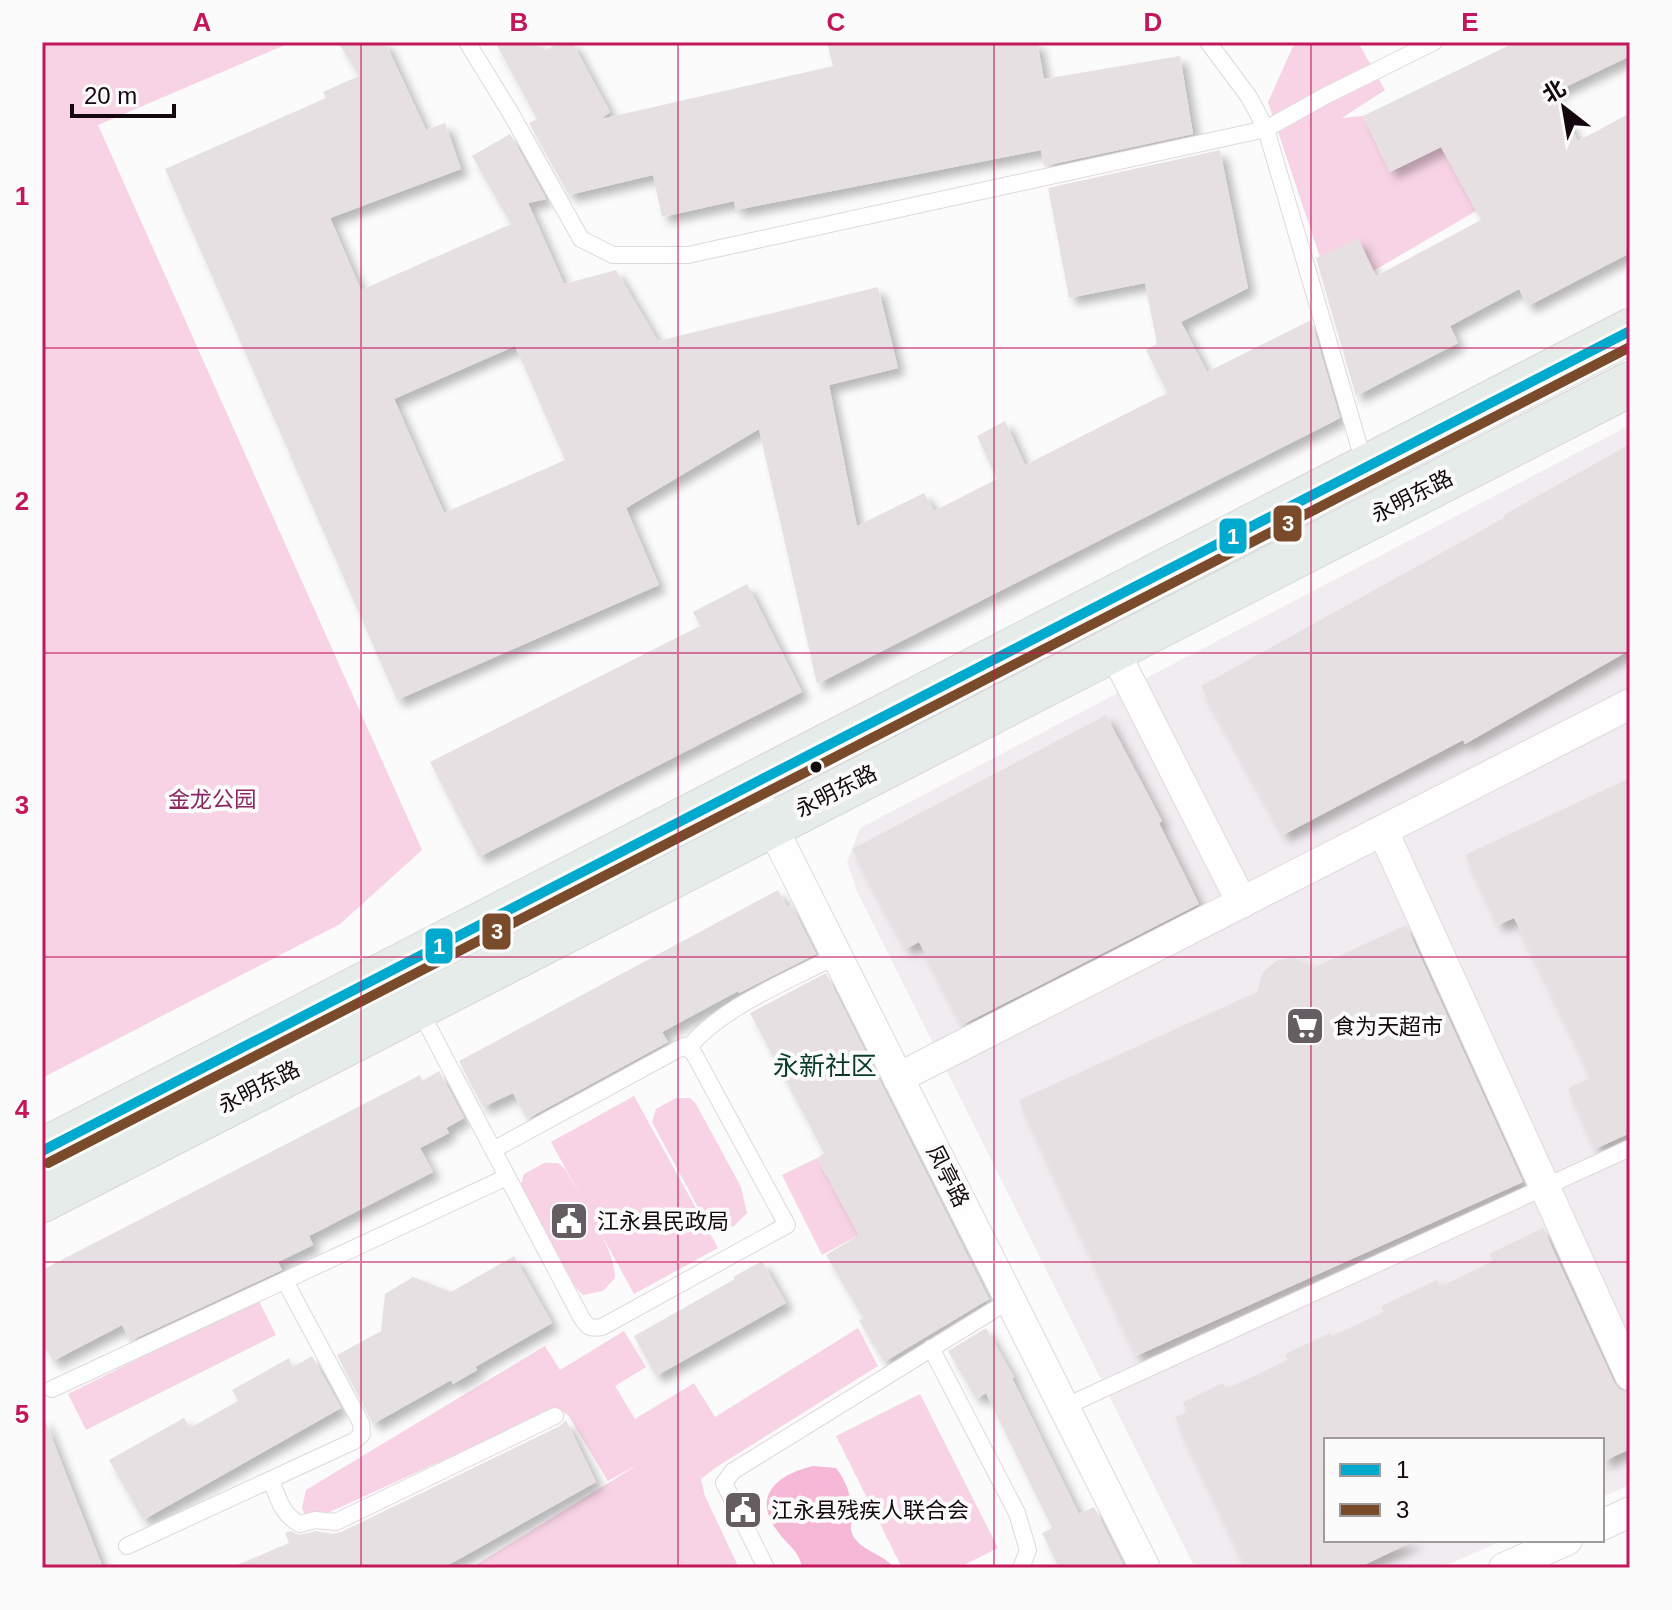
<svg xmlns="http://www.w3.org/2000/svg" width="1672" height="1610" viewBox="0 0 1672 1610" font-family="Helvetica,'Noto Sans SC',sans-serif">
<defs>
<filter id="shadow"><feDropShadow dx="7" dy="7" stdDeviation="4" flood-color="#0004"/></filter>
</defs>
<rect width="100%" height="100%" fill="#fbfbfb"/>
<polygon fill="#f1ecef" points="1630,425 1630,1485 1602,1497 1602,1440 1326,1440 1326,1540 1504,1540 1440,1568 1195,1568 857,891 847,862 860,828"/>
<g fill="#f7d3e5">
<polygon points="42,42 292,42 98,125 422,850 340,924 42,1078"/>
<polygon points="1295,42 1358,42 1385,90 1342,118 1363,116 1390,172 1481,128 1476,211 1346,287 1326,275 1268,102"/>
<polygon points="634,1096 718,1248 634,1294 551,1142"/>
<polygon points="676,1098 690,1098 696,1104 741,1187 747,1213 734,1226 714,1230 707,1224 652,1122 656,1109"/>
<polygon points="817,1158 859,1235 822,1255 782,1175"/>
<path d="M544,1163H558L565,1169C579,1195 616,1250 615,1278L603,1291L583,1295L576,1288L520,1187L524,1174Z"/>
<polygon points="258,1299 276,1335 86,1430 68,1394"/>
<polygon points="858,1328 878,1366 715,1468 701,1479 705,1496 739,1568 471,1568 639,1464 608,1481 568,1415 557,1408 308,1522 302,1508 306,1490 545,1346 560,1370 624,1331 646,1367 615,1386 635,1419 694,1383 715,1417"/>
<polygon points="920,1394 998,1548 958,1568 902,1568 836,1436"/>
</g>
<path fill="#f5b8d7" d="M813,1466L836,1468C847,1482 853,1500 852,1517C852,1522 850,1526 851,1530C855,1550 884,1553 894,1568H802C800,1552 787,1544 778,1532C750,1495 779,1474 813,1466Z"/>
<g fill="#e7e0e3" fill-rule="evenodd" filter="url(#shadow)">
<path d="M338,42H385L426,130L445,123L461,169L330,218L361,290L511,224L472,156L510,134L546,199L528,203L564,284L616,270L658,341L878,287L898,368L829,385L857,526L924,493L934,511L997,479L977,436L1005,421L1025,465L1167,393L1146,350L1157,344L1145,283L1069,298L1048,188L1220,150L1248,288L1181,322L1207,372L1311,320L1340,418L817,684L759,429L626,508L659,585L397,700L165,169L326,98L323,92L359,76ZM515,346L565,460L444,513L394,399Z"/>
<polygon points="495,42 537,42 542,52 560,42 572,42 610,112 601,119 833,66 827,42 1037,42 1044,79 1180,56 1193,134 1044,166 1041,150 736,210 734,201 662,217 653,175 569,195 529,123 537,119"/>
<polygon points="1516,42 1630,42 1630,56 1553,93 1578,141 1630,113 1630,253 1528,306 1519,289 1450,326 1458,343 1356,396 1316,258 1358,238 1376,276 1481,220 1441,147 1390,172 1363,116"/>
<polygon points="1630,444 1630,650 1465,744 1463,740 1283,835 1201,686 1481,531 1505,517 1504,515"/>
<polygon points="747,584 802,692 479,857 430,762 700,626 693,612"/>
<polygon points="1106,715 1162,821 1159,823 1199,904 962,1025 919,942 906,949 852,849"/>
<polygon points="1630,778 1630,1133 1595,1149 1568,1088 1590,1078 1573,1038 1514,918 1498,925 1465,855"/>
<polygon points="778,890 787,907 791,905 816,954 739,993 738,991 662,1032 668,1042 527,1119 513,1093 483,1107 459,1061"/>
<polygon points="1406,925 1523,1182 1136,1356 1019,1100 1257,992 1263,972 1276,961 1292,957 1313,968"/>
<polygon points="826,973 989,1299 884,1362 859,1321 863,1318 826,1255 859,1235 817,1158 824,1153 750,1013"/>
<polygon points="439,1071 464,1118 446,1128 449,1133 420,1148 433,1172 309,1236 313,1245 278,1262 282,1270 130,1341 122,1325 53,1361 42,1342 42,1270 420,1075 422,1081"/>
<polygon points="1543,1228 1614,1382 1619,1389 1627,1393 1630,1398 1630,1449 1602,1462 1602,1440 1326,1440 1326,1540 1416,1540 1358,1568 1246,1568 1175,1417 1187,1412 1183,1402 1223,1383 1226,1389 1288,1360 1285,1354 1330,1333 1332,1336 1384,1312 1381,1306 1437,1280 1440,1287 1493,1261 1489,1254"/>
<polygon points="514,1256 552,1323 475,1367 477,1370 453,1384 451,1380 373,1424 337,1355 381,1331 385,1294 413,1277 451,1292"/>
<polygon points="762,1261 786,1303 656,1376 634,1336 735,1279 733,1277"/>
<polygon points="986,1328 1014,1377 1012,1378 1079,1514 1094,1507 1125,1568 1059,1568 1042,1533 1052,1528 986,1393 976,1399 948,1351"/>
<polygon points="312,1356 341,1408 143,1520 109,1460 184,1418 190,1428 238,1401 232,1390 289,1358 293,1367"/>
<polygon points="42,1418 44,1418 103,1568 42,1568"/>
<polygon points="566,1420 596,1482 443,1568 230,1568 289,1543 285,1533 290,1531 299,1535 316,1531 332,1534 341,1532 560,1426"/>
</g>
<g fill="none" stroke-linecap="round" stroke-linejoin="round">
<defs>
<g id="service">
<polyline points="467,42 510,112 581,239 613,255 688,255 1266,129 1325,96 1434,42"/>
<polyline points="1208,42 1249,97 1266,129 1365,466"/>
<path d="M418,1007L581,1317C588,1328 590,1329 602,1327L787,1225L693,1052L684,1046L493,1150"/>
<path d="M688,1048C724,1005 788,982 837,955"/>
<polyline points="931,1348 1017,1513 1028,1550 1021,1568"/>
<polyline points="52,1389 507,1177"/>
<polyline points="1064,1407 1630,1148"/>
<path d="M271,1480C278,1498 282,1515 300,1524L315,1520L336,1522L555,1416"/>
<polyline points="127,1546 354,1441 362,1434 361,1423 285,1281"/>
<polyline points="766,1568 724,1483 733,1471 1010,1300"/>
</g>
<g id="minor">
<polyline points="1113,649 1242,903"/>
<polyline points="763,809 1145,1568"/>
<polyline points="1383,831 1630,1375"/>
<polyline points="898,1078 1630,704"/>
<polyline points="1602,1525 1630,1512"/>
<polyline points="1504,1568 1567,1540"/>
</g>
<g id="primary">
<polyline points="42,1151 1630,331"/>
<polyline points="42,1200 1630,384"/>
</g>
</defs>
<use href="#service" stroke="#e0d8dc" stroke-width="18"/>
<use href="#minor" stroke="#e0d8dc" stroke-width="32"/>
<use href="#primary" stroke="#d8d6d7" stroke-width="46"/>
<use href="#service" stroke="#fefefe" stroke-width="16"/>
<use href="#minor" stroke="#fefefe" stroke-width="30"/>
<use href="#primary" stroke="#e6ece9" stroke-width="44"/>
<defs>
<polyline id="bus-1" points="42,1151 1630,331"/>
<polyline id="bus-2" points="48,1163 1630,347"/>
</defs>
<use href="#bus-1" stroke="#fbfbfb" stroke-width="16"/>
<use href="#bus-2" stroke="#fbfbfb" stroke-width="16"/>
<use href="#bus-1" stroke="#00a9ce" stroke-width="10"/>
<use href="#bus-2" stroke="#7a4b2a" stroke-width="10"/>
</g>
<path fill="none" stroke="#c2185b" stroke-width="2" stroke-opacity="0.55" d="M361,42V1568M678,42V1568M994,42V1568M1311,42V1568M42,348H1630M42,653H1630M42,957H1630M42,1262H1630"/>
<defs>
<symbol id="supermarket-square" viewBox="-11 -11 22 22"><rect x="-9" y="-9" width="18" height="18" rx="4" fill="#655d61" stroke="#fbfbfb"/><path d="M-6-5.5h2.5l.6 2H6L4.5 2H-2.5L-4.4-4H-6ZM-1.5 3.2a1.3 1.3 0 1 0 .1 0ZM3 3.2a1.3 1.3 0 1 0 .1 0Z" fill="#fff"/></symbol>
<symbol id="civic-square" viewBox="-11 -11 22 22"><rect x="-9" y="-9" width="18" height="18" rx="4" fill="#655d61" stroke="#fbfbfb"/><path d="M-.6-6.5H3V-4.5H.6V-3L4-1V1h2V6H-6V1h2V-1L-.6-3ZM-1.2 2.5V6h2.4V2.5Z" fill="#fff"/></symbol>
</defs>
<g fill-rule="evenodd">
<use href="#supermarket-square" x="1283" y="1004" width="44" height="44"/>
<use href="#civic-square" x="547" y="1199" width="44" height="44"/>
<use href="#civic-square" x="721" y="1488" width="44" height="44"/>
</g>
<circle fill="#14080e" stroke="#fbfbfb" stroke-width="3" cx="816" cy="767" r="7"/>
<g text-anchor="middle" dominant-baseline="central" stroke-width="8" stroke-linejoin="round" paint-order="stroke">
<g font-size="22" fill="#14080e" stroke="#fbfbfb">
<text transform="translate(1412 496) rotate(-27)">永明东路</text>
<text transform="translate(836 791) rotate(-27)">永明东路</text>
<text transform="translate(259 1087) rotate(-27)">永明东路</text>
<text transform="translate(948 1176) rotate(63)">凤亭路</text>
</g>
<g font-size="22" fill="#8a2762" stroke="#fbfbfb">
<text x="212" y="799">金龙公园</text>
</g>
<g font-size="22" fill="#14080e" stroke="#fbfbfb" text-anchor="start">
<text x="1333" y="1026">食为天超市</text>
<text x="597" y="1221">江永县民政局</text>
<text x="771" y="1510">江永县残疾人联合会</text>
</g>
<g font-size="26" fill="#0a3b29" stroke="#fbfbfb">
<text x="825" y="1066">永新社区</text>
</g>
</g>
<g stroke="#fbfbfb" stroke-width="3">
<rect x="1272" y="504" width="31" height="39" rx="8" fill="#7a4b2a"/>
<rect x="1218" y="517" width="30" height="38" rx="8" fill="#00a9ce"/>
<rect x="481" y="912" width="31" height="39" rx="8" fill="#7a4b2a"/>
<rect x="424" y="927" width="30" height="38" rx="8" fill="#00a9ce"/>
</g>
<g font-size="22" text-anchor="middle" font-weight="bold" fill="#fff">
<text x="1288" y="531">3</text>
<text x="1233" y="544">1</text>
<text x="497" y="939">3</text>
<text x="439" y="954">1</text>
</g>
<rect width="1672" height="1610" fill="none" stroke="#fbfbfb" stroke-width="88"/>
<rect x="1324" y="1438" width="280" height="104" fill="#fbfbfb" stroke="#9f9a9c" stroke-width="2"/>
<rect x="1340" y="1464" width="40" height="12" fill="#00a9ce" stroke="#9f9a9c" stroke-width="2"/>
<text x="1396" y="1478" font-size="24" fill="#14080e">1</text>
<rect x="1340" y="1504" width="40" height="12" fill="#7a4b2a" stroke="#9f9a9c" stroke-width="2"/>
<text x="1396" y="1518" font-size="24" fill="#14080e">3</text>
<g transform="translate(1564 108) rotate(329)" stroke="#fbfbfb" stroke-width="6" paint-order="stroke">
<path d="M0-6L14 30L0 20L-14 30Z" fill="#14080e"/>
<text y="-12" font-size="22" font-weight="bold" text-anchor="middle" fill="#14080e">北</text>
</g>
<path d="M72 104v12h102v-12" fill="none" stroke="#14080e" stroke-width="4"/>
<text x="84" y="104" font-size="24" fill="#14080e" stroke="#fbfbfb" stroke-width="6" paint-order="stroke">20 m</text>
<rect x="44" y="44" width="1584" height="1522" fill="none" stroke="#c2185b" stroke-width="3"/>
<g font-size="26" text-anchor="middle" font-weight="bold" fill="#c2185b">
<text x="202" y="31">A</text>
<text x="519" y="31">B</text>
<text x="836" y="31">C</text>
<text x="1153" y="31">D</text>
<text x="1470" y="31">E</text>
<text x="22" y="205">1</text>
<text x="22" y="510">2</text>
<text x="22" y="814">3</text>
<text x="22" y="1118">4</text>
<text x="22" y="1423">5</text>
</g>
</svg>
